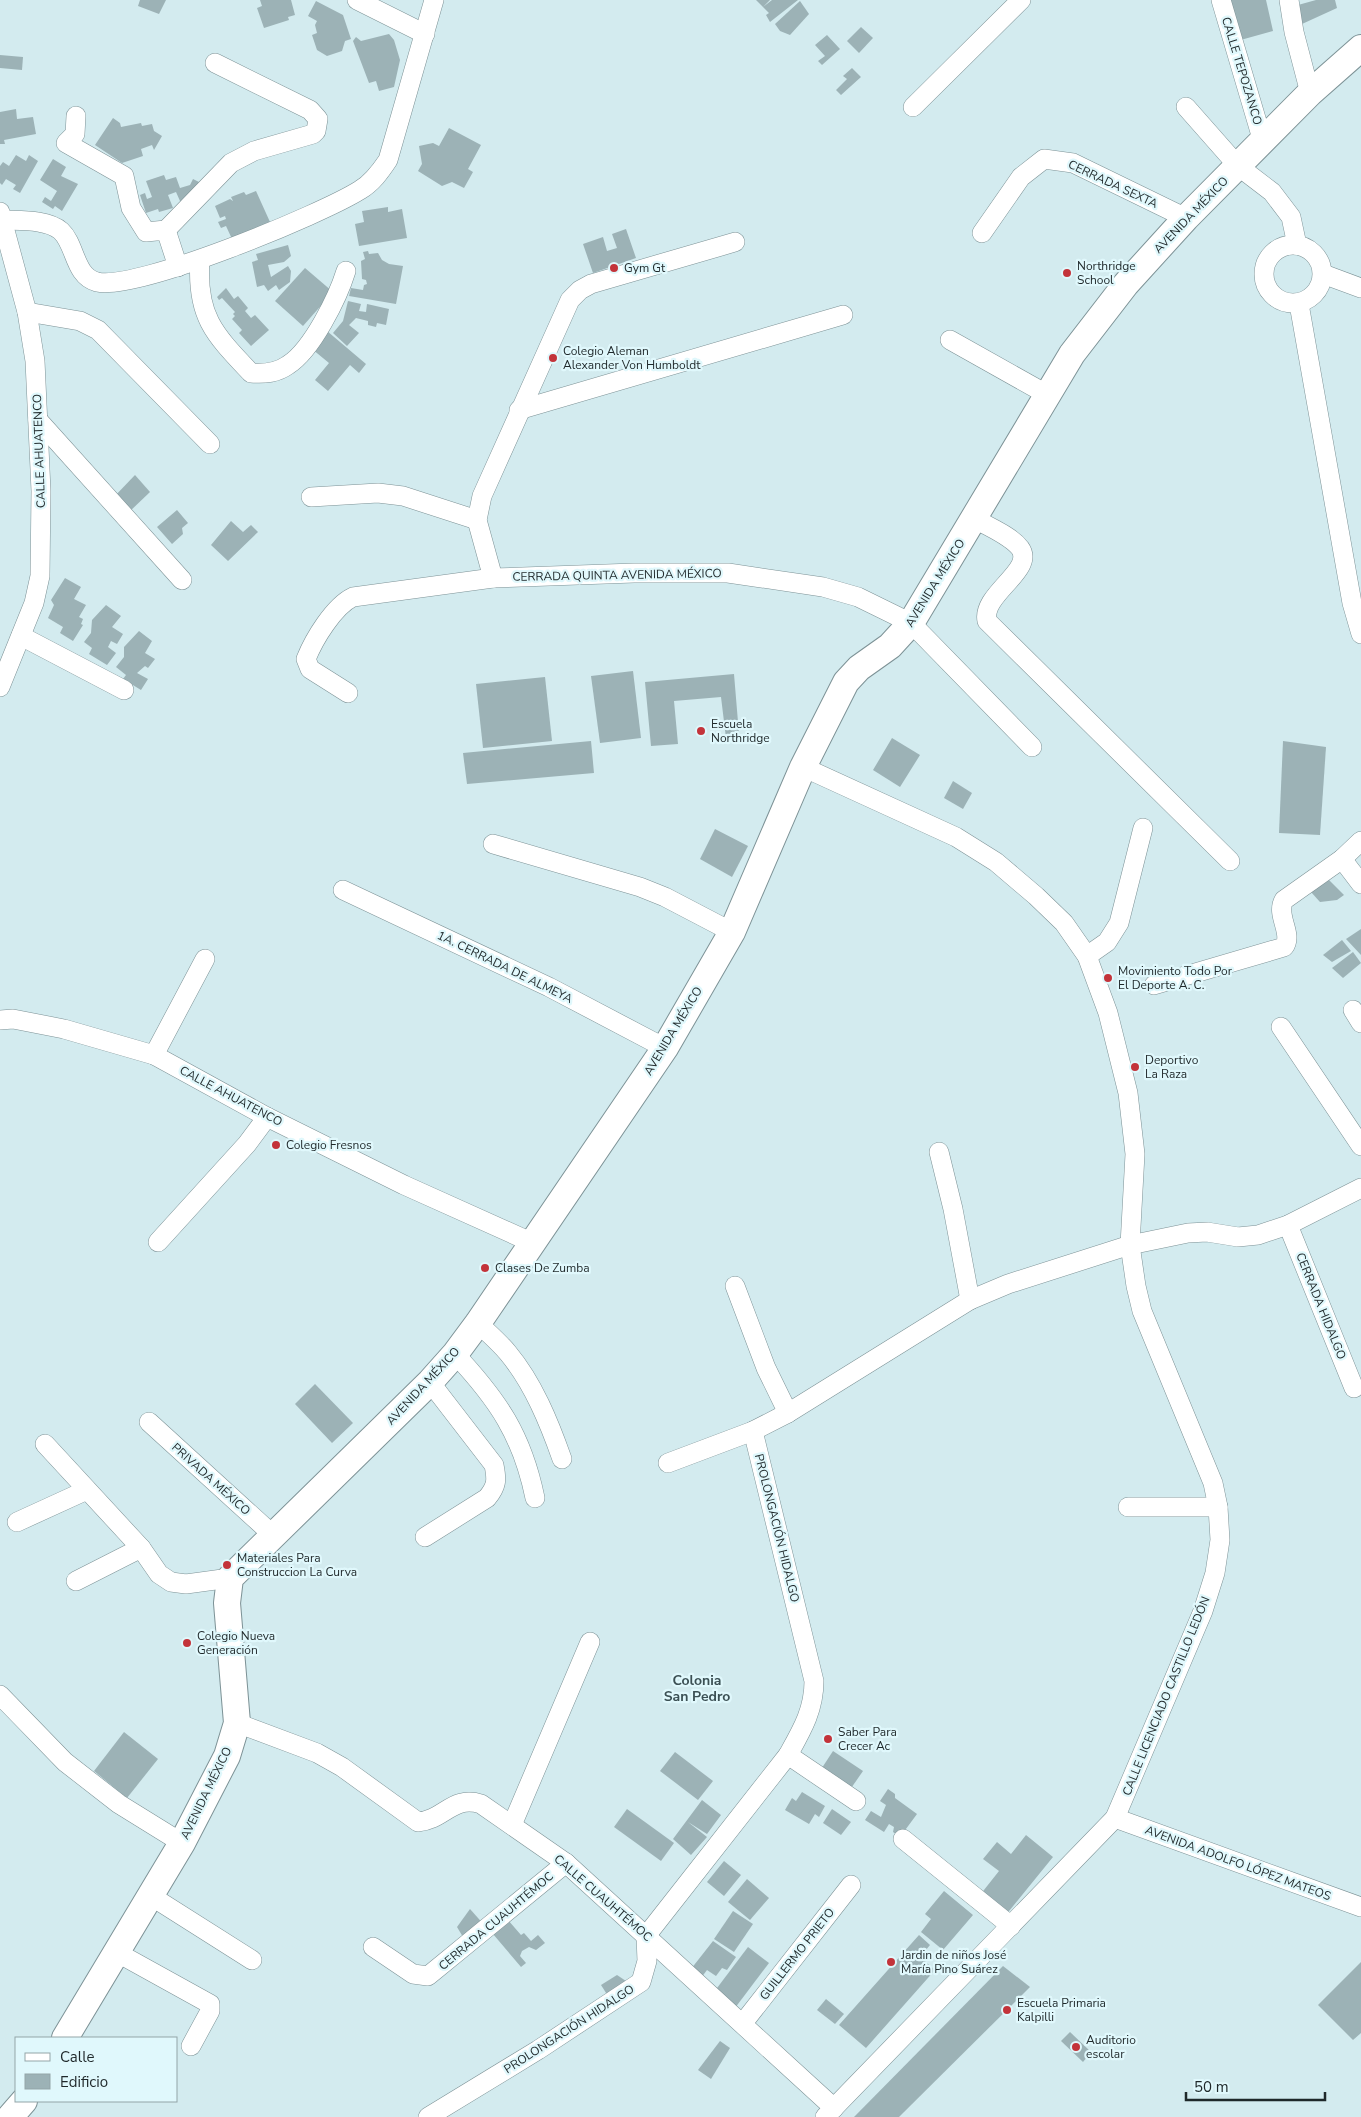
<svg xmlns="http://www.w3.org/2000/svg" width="1361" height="2117" viewBox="0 0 1361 2117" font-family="'Nunito Sans',sans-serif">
<rect width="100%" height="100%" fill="#d3ebef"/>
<g fill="#9cb2b6">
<polygon points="140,0 166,0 159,14 138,6"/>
<polygon points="260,0 291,0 295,15 288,17 289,20 264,28 257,8 262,6"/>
<polygon points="756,0 770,0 763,7 772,0 798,0 770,22 766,15 769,13"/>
<polygon points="1227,0 1266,0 1273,31 1237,41 1232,20 1254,14 1232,20"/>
<polygon points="1316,0 1335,0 1337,8 1302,24 1298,5"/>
<polygon points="316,1 343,15 351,39 345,41 342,51 327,56 317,50 312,35 317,33 315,25 317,21 308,16"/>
<polygon points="800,1 809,14 790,35 780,31 775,24"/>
<polygon points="861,27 873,38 859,53 847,41"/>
<polygon points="389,34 394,40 400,60 394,87 379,91 376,81 369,83 353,41 356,37 361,41"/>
<polygon points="827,35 840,49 822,65 818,61 825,56 815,45"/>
<polygon points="0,55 23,57 22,70 0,68"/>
<polygon points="852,68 861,77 841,95 836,90 847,79 843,76"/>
<polygon points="16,109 17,119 33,117 36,134 4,140 5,144 0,144 0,112"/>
<polygon points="113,118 120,123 121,127 141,123 142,126 152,124 154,131 162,136 154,150 152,145 141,149 143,156 122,163 95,145"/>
<polygon points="449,128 481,145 468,169 473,172 464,188 452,182 442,186 418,171 422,164 419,146 433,143 439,146"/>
<polygon points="16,155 26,161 29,155 38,161 20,193 13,189 16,185 6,179 2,185 0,183 0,166 3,162 9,166"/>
<polygon points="53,159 66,167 61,176 78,184 62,211 55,206 53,209 42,202 45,197 51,201 57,191 40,180"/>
<polygon points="164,175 166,180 176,177 180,188 190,185 193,179 203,184 184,205 180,201 176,192 168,195 173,208 159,212 158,209 146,213 140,195 145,193 147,199 152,197 146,181"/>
<polygon points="256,191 270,222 232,239 226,226 221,228 218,222 226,219 225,216 220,218 215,206 230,199 233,201 231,197 244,192 246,195"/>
<polygon points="388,207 388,212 402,209 407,238 359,246 355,224 364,222 362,211"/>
<polygon points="626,229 636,258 593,273 583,244 603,237 607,251 617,248 612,234"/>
<polygon points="288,245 291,256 284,262 268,265 271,277 288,266 291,271 290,282 279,290 276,285 268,291 264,285 257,287 252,262 258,260 256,254"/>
<polygon points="368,251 369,254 378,253 382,260 389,264 403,266 396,304 349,296 351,288 363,290 364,285 367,284 366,280 362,279 361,261 365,259 363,252"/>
<polygon points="305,268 333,292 303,326 275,301"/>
<polygon points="226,288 234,299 238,296 248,308 245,311 251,318 255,315 269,330 251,346 239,333 242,330 232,319 235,316 233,314 235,312 222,298 219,300 217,297"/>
<polygon points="348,301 361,304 359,311 366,312 367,304 389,309 386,325 377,323 376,327 368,325 368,321 356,318 349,325 359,333 347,346 333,333 343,321"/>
<polygon points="327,331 366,364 359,373 350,365 328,391 315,380 329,363 312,349"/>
<polygon points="135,475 150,492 127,514 113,498"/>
<polygon points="177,510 188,523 182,528 183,534 172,544 157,527"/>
<polygon points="231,521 243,532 251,525 258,532 228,561 211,545"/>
<polygon points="65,578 81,587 74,599 86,605 79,617 83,619 81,624 83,625 73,641 60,633 63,627 48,618 54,605 51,600"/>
<polygon points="106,605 121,616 112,627 123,634 117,644 111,641 108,647 116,653 107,665 89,654 92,648 84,642 91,633 92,620"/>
<polygon points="139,631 152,641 145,653 155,659 148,668 145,666 137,673 148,679 141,690 123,679 126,675 116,667 124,657 124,647"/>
<polygon points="633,671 641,738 600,743 591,676"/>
<polygon points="734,674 739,734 726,738 721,697 674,701 678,744 651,746 645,682"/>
<polygon points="545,677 552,741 483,748 476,684"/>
<polygon points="892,738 920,755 900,787 873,770"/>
<polygon points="591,741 594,773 467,784 463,753"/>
<polygon points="1283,741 1326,747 1320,835 1279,833"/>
<polygon points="953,781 972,793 963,809 944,798"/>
<polygon points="715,829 748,846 732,877 700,859"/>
<polygon points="1329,880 1344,895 1337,900 1320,902 1311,892"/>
<polygon points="1361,929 1361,955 1346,939"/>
<polygon points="1342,940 1351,951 1332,962 1323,955"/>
<polygon points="1353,952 1361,963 1343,978 1332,968"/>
<polygon points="315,1384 353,1423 332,1443 295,1404"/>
<polygon points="124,1732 158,1759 127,1798 94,1771"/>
<polygon points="833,1751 863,1771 847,1794 818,1774"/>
<polygon points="675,1752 713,1781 698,1800 660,1771"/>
<polygon points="888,1789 895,1794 895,1798 917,1814 900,1837 893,1832 894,1827 889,1824 884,1832 865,1820 871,1811 881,1817 886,1805 880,1801"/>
<polygon points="802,1792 825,1806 819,1817 815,1814 809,1824 785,1810 792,1798 796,1801"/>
<polygon points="702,1800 721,1815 707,1834 688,1822 707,1837 691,1855 673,1839"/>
<polygon points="627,1809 674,1843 661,1861 614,1827"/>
<polygon points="832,1809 851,1822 841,1835 823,1823"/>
<polygon points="1026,1835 1053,1857 1005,1916 980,1895 999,1871 983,1859 997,1842 1011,1854"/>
<polygon points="724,1861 741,1875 724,1896 707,1882"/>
<polygon points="747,1879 769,1898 750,1920 728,1902"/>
<polygon points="944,1891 973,1915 943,1950 921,1932 931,1919 925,1914"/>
<polygon points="470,1909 486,1927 466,1942 457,1927"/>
<polygon points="733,1911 753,1924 734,1952 714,1939"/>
<polygon points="508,1920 521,1935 524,1933 531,1941 538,1935 545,1943 536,1950 529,1947 522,1951 520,1956 526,1963 521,1967 493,1934"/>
<polygon points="919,1935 930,1945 920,1957 935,1970 866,2048 839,2025"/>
<polygon points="713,1941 736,1957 727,1970 722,1968 716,1976 707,1970 701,1978 691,1969"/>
<polygon points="748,1947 769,1963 735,2008 714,1992"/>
<polygon points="1361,1962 1361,2033 1353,2040 1318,2005"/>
<polygon points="1003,1966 1030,1987 899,2117 854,2117"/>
<polygon points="617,1975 629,1983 608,1996 601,1985"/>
<polygon points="826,1999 844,2014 835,2024 817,2010"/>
<polygon points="1070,2032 1091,2052 1083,2062 1061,2041"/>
<polygon points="720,2041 730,2048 711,2079 698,2070"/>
</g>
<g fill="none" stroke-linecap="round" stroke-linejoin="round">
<defs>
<g id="street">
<polyline points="357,0 425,34"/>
<polyline points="1221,0 1263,142"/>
<polyline points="1289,0 1294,32 1310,93"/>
<polyline points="913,107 1021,0"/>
<polyline points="1186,107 1238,166 1272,192 1291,217 1297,245"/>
<polyline points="76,116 75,134 66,143 124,176 131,208 146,232 166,230 178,267"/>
<polyline points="0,212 27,312 35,361 41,491 40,576 34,603 0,687"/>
<path d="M2,220C20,221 47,219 61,231C76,245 74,276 97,282C137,291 322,214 360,190C372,183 380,172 388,160L434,0"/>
<polyline points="166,230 231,163 254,151 313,134 316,131 318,119 310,110 215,63"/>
<polyline points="982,233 1021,177 1044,159 1073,163 1186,218"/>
<circle cx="1293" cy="274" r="29"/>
<path d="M200,260C196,316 214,334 251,373C265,374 277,373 288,365C312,350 338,297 346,271"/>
<polyline points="1323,274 1361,288"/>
<polyline points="1299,304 1352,603 1361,634"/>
<polyline points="27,312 80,321 98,330 210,444"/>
<polyline points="950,340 1048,395"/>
<polyline points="519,410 843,315"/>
<polyline points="38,420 182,580"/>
<polyline points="311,497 378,493 403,496 477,520"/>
<path d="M974,518C988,527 1010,535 1020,548C1036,570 981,594 987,621L1230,861"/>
<polyline points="493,578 477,520 482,496 570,300 580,290 591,284 735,242"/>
<polyline points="21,636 124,690"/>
<path d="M348,693L310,669L306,659C314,639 334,606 353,597L493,578L634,573H728L823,587L858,597L911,623L1032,747"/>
<polyline points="803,767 956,837 996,862 1036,896 1064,923 1087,956 1108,1013 1128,1093 1135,1154 1130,1245 1136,1286 1142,1311 1213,1483 1218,1507 1220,1540 1215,1573 1203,1611 1115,1818 825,2117"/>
<polyline points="493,844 640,887 665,897 732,932"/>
<polyline points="1342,859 1361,884"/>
<polyline points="343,890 549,987 665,1048"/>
<polyline points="1087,956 1107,942 1119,923 1143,828"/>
<path d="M1154,985L1284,947C1294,934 1275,915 1284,900L1342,859L1361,841"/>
<polyline points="1353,1010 1361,1023"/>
<polyline points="0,1020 13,1019 64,1029 154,1055 267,1117 404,1185 533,1243"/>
<polyline points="1281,1027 1361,1146"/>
<polyline points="154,1055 205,959"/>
<polyline points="939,1152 953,1209 970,1300"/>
<polyline points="1288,1225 1354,1388"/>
<polyline points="158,1242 247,1144 267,1117"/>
<polyline points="735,1286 766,1368 788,1413"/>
<path d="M478,1323C488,1333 499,1342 508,1353C533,1383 549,1422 562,1459"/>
<path d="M455,1354C498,1400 522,1435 535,1498"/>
<polyline points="149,1422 273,1535"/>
<polyline points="45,1444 141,1548 159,1574 171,1582 186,1584 230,1578"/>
<polyline points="668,1463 753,1431 788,1413 970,1300 1008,1284 1130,1245 1188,1233 1207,1232 1238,1237 1258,1235 1288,1225 1361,1188"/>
<polyline points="1128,1507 1218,1507"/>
<polyline points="17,1522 87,1490"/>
<path d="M425,1537L487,1498C497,1486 497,1480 494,1465L430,1382"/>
<polyline points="76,1581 141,1548"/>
<polyline points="0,1695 65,1762 119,1804 182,1843"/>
<path d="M237,1723L317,1753L342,1767L418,1822C444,1820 452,1795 481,1804L566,1863L834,2108"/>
<polyline points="788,1755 856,1801"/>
<polyline points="1115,1818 1361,1907"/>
<polyline points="512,1825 590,1642"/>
<polyline points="903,1839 1011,1926"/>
<polyline points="151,1896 252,1960"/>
<polyline points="373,1947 413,1974 428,1976 566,1863"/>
<polyline points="116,1952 210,2004 210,2011 191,2046"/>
<polyline points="743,2023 851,1885"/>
<path d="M428,2117L538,2050L641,1982L647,1961L646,1936L788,1755C802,1730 814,1710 814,1681L753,1431"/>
</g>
<g id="secondary">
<polyline points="65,2038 182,1843 227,1756 237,1723 227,1603 230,1578 430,1382 455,1354 478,1323 665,1048 732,932 803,767 846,682 859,668 890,646 911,623 1072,354 1126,284 1186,218 1310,93 1361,48"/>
<polyline points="10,2117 24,2101"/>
</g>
</defs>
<use href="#street" stroke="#7d9296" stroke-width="20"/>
<use href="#secondary" stroke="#7d9296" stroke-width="28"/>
<use href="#street" stroke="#fff" stroke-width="19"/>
<use href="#secondary" stroke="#fff" stroke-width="26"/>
</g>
<g fill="#c3333a" stroke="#e0f8fc" stroke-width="2">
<circle cx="614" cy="268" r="5"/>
<circle cx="1067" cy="273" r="5"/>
<circle cx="553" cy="358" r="5"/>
<circle cx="701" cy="731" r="5"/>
<circle cx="1108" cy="978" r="5"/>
<circle cx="1135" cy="1067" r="5"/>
<circle cx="276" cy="1145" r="5"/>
<circle cx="485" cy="1268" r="5"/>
<circle cx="227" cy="1565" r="5"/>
<circle cx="187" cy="1643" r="5"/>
<circle cx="828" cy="1739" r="5"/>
<circle cx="891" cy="1962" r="5"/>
<circle cx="1007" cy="2010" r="5"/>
<circle cx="1076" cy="2047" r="5"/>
</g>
<g text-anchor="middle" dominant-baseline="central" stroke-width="4.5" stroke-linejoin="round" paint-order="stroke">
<g font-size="12" fill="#1f282a" stroke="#e0f8fc">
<text transform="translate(1242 71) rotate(73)">CALLE TEPOZANCO</text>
<text transform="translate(1113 184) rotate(25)">CERRADA SEXTA</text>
<text transform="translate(1191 215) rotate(-46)">AVENIDA MÉXICO</text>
<text transform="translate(39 451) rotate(-92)">CALLE AHUATENCO</text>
<text transform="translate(617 575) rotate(-1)">CERRADA QUINTA AVENIDA MÉXICO</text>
<text transform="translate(935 583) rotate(-58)">AVENIDA MÉXICO</text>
<text transform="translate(505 967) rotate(26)">1A. CERRADA DE ALMEYA</text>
<text transform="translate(673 1031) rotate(-59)">AVENIDA MÉXICO</text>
<text transform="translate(231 1096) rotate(28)">CALLE AHUATENCO</text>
<text transform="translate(1321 1306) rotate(68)">CERRADA HIDALGO</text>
<text transform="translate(423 1386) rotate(-47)">AVENIDA MÉXICO</text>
<text transform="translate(211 1479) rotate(42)">PRIVADA MÉXICO</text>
<text transform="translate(777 1528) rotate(76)">PROLONGACIÓN HIDALGO</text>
<text transform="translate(1166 1696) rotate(-68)">CALLE LICENCIADO CASTILLO LEDÓN</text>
<text transform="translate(206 1793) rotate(-64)">AVENIDA MÉXICO</text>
<text transform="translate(1238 1863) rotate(20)">AVENIDA ADOLFO LÓPEZ MATEOS</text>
<text transform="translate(603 1898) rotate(41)">CALLE CUAUHTÉMOC</text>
<text transform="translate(496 1921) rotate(-40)">CERRADA CUAUHTÉMOC</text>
<text transform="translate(797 1954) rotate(-52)">GUILLERMO PRIETO</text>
<text transform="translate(569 2029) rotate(-33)">PROLONGACIÓN HIDALGO</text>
</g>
<g font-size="12" fill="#1f282a" stroke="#e0f8fc" text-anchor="start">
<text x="1077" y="266">Northridge<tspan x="1077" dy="14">School</tspan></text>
<text x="624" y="268">Gym Gt</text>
<text x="563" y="351">Colegio Aleman<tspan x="563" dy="14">Alexander Von Humboldt</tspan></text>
<text x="711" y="724">Escuela<tspan x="711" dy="14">Northridge</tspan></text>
<text x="1118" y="971">Movimiento Todo Por<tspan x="1118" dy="14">El Deporte A. C.</tspan></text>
<text x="1145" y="1060">Deportivo<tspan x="1145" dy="14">La Raza</tspan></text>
<text x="286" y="1145">Colegio Fresnos</text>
<text x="495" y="1268">Clases De Zumba</text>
<text x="237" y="1558">Materiales Para<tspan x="237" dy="14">Construccion La Curva</tspan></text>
<text x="197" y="1636">Colegio Nueva<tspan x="197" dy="14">Generación</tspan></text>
<text x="838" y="1732">Saber Para<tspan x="838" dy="14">Crecer Ac</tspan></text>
<text x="901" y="1955">Jardin de niños José<tspan x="901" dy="14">María Pino Suárez</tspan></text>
<text x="1017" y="2003">Escuela Primaria<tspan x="1017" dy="14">Kalpilli</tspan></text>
<text x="1086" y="2040">Auditorio<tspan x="1086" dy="14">escolar</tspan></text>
</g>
<g font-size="14" font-weight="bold" fill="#3c5054" stroke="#e0f8fc">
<text x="697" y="1680">Colonia<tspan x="697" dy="16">San Pedro</tspan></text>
</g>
</g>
<rect x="15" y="2037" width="162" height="65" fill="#e0f8fc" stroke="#93a5a8"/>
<rect x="25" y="2053" width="25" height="8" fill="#ffffff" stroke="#93a5a8"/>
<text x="60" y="2062" font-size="15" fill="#1f282a">Calle</text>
<rect x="25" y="2074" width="25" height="15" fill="#9cb2b6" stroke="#93a5a8"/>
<text x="60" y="2087" font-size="15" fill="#1f282a">Edificio</text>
<path d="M1186 2092v8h139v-8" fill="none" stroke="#1f282a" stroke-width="2.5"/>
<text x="1194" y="2092" font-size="15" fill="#1f282a" stroke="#e0f8fc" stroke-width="4" paint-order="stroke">50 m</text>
</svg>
